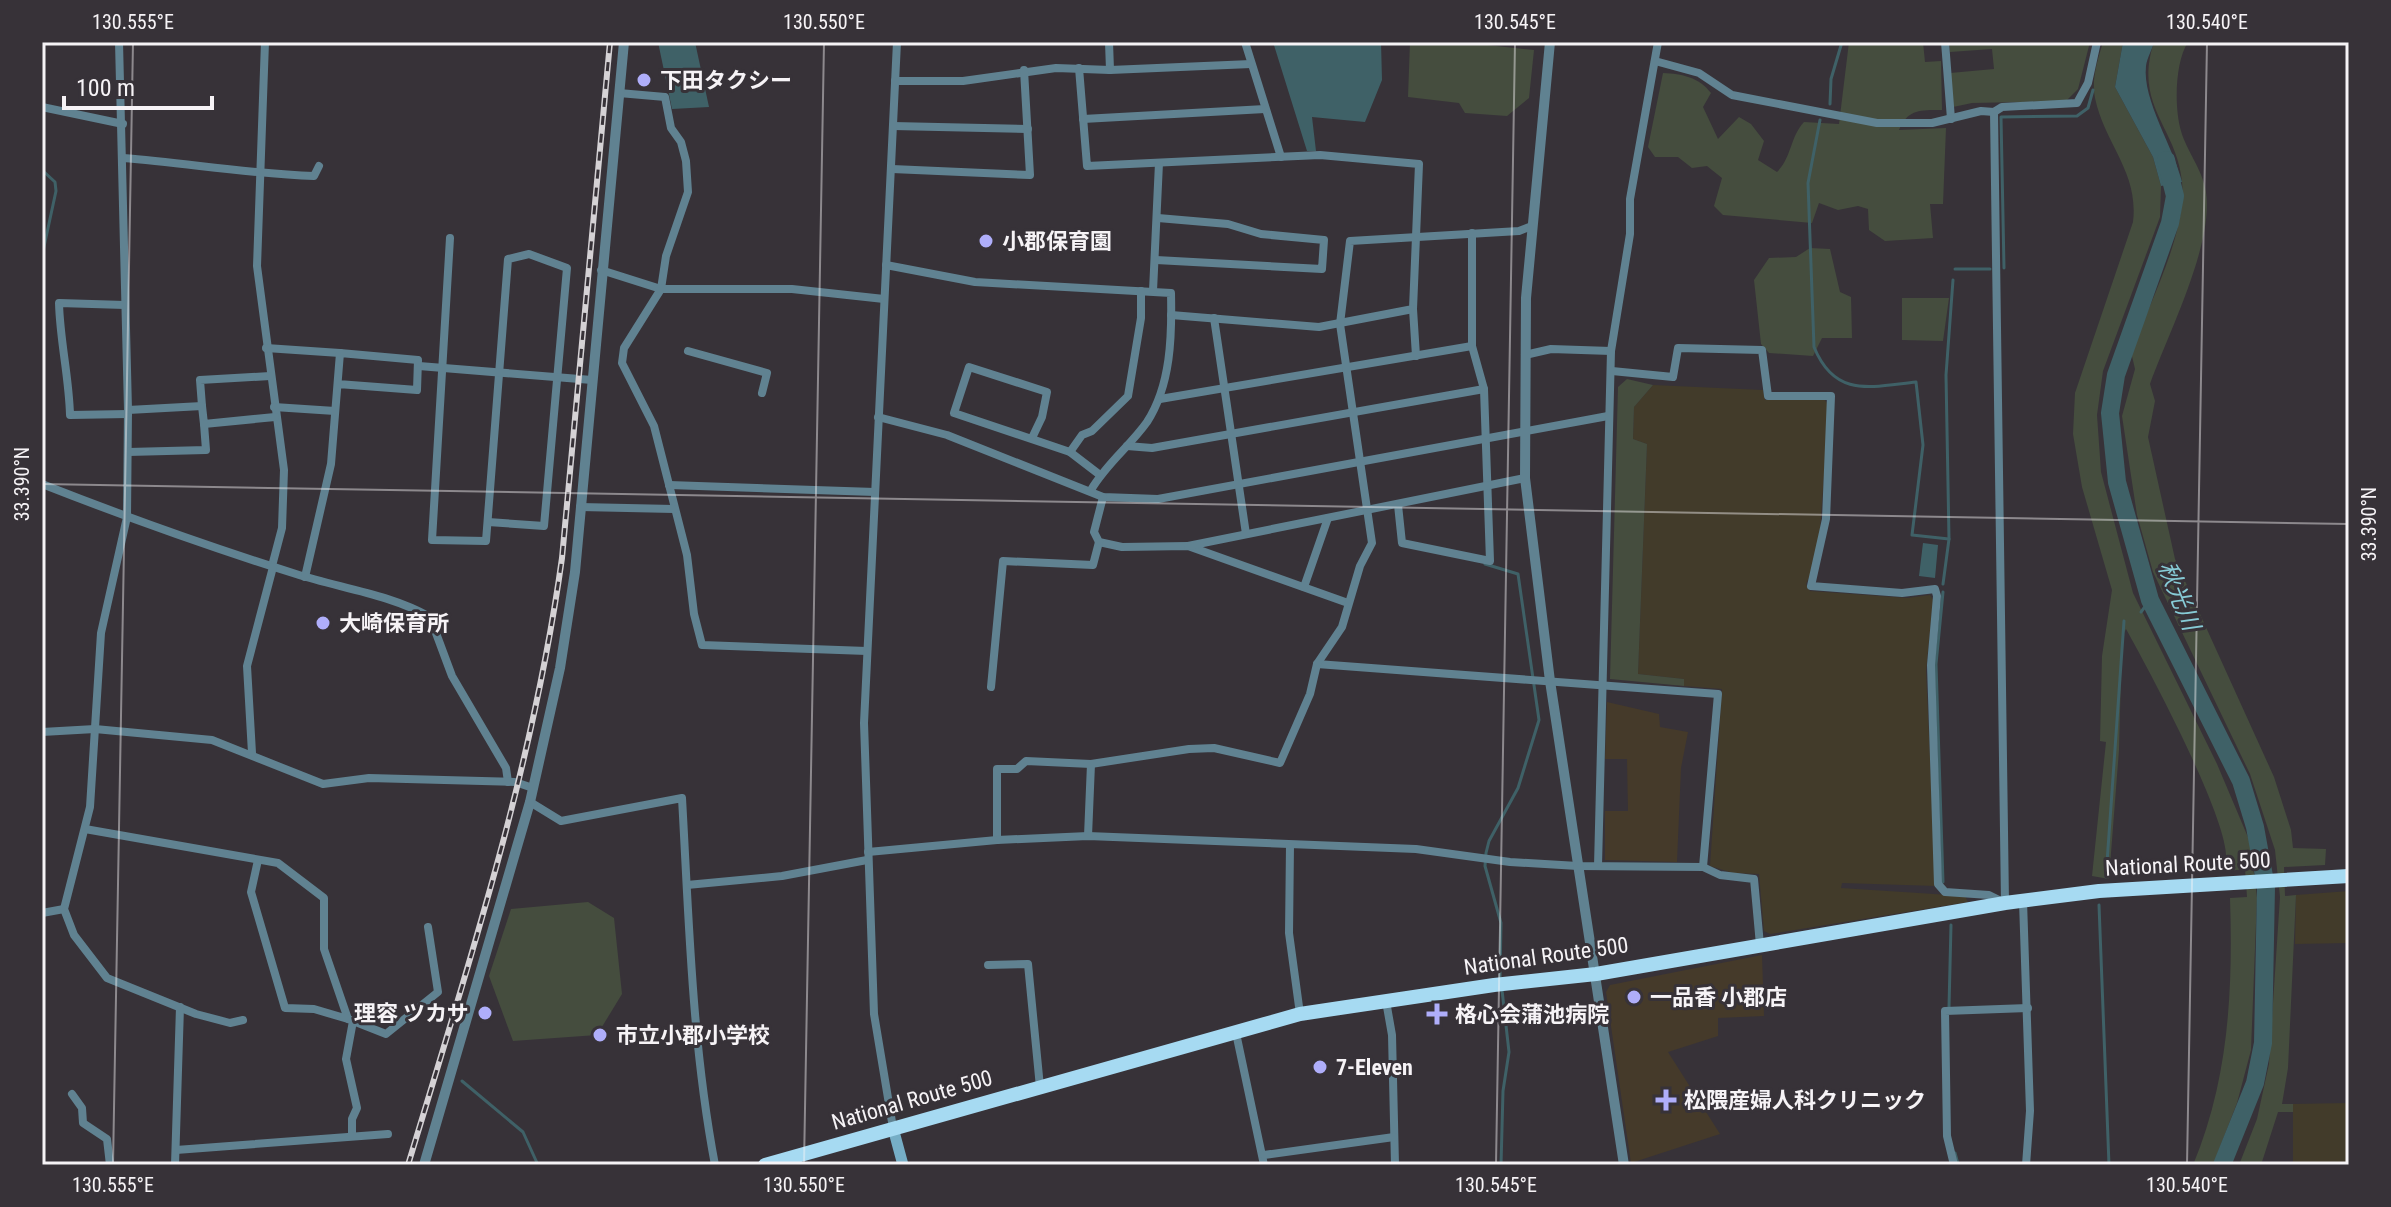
<svg xmlns="http://www.w3.org/2000/svg" width="2391" height="1207" viewBox="0 0 2391 1207" font-family="'Roboto Condensed','Noto Sans JP',sans-serif">
<rect width="100%" height="100%" fill="#373238"/>
<g fill="#453a2a">
<polygon points="1607,702 1659,714 1660,727 1688,732 1681,768 1677,862 1605,860 1605,811 1628,811 1627,759 1605,759"/>
<polygon points="1762,955 1764,1016 1718,1018 1718,1036 1668,1052 1720,1134 1631,1163 1606,992 1610,985"/>
</g>
<g fill="#423b2a">
<polygon points="1653,385 1763,390 1765,400 1824,399 1829,406 1818,557 1806,584 1810,591 1907,598 1930,595 1933,600 1926,671 1936,886 1842,883 1841,888 1965,896 1968,902 1770,934 1764,931 1759,874 1733,873 1710,866 1722,689 1684,686 1684,679 1638,674 1647,444 1633,439 1634,407"/>
<polygon points="2349,891 2349,943 2295,944 2296,895"/>
<polygon points="2349,1103 2349,1165 2293,1165 2293,1104"/>
</g>
<g fill="#454d3e">
<polygon points="1410,42 1460,42 1534,50 1529,98 1507,116 1465,113 1459,103 1408,97"/>
<path d="M1849,42H1923L1925,62L1941,61L1942,110C1920,110 1908,109 1899,130L1946,128L1943,204H1930L1933,238L1885,241L1869,230L1868,209L1858,206L1838,210L1819,203L1812,223L1723,215L1714,206L1722,178L1707,166L1692,168L1678,157H1655L1648,147L1663,73C1682,74 1699,77 1711,93L1703,107L1718,139L1739,117L1751,124L1764,141L1758,160L1777,172C1792,157 1790,137 1804,122L1839,124Z"/>
<polygon points="1949,42 2090,42 2078,89 2066,101 1972,103 1953,107 1950,73 1994,69 1992,49 1950,52"/>
<path d="M2103,42H2123L2115,87L2153,157L2161,186L2160,217L2103,371L2097,415L2101,472L2133,593L2217,764L2250,842L2257,898L2251,1050L2237,1103L2213,1165H2193C2229,1079 2233,989 2230,898L2247,897L2245,869L2220,872C2221,871 2226,862 2226,861C2231,823 2148,668 2126,629L2122,637L2119,750L2109,879L2092,876L2106,742L2100,741L2102,656L2112,590L2082,487L2073,434L2075,393L2133,222C2139,172 2105,145 2095,98C2091,79 2098,59 2103,42Z"/>
<path d="M2154,42H2188C2175,62 2174,107 2181,131C2187,152 2202,168 2206,192C2214,244 2168,334 2150,384L2155,401L2148,437L2175,559L2274,777L2291,830L2293,848L2326,849L2325,865L2284,867L2285,896L2296,895L2288,1068L2282,1104H2293V1112H2278L2261,1165H2239L2257,1119L2269,1064L2280,897L2275,850L2250,774L2153,572L2137,515L2122,416L2135,369L2131,352C2149,304 2187,233 2182,182C2177,127 2133,106 2154,42Z"/>
<polygon points="1810,248 1830,249 1840,292 1851,297 1852,338 1822,338 1813,356 1769,353 1761,344 1754,280 1769,258 1796,257"/>
<polygon points="1902,298 1949,298 1943,341 1902,340"/>
<polygon points="1627,379 1653,385 1634,407 1633,439 1647,444 1638,674 1684,679 1684,686 1610,679 1618,387"/>
<polygon points="588,902 614,918 622,994 597,1035 513,1041 489,976 511,909"/>
</g>
<g fill="#3f6167">
<polygon points="658,42 695,42 709,107 672,109"/>
<polygon points="1273,42 1381,42 1382,80 1365,122 1312,117 1316,151 1307,151"/>
<path d="M2123,42H2154C2152,50 2147,58 2146,66C2142,100 2174,148 2182,182L2161,186L2153,157L2115,87Z"/>
<polygon points="1923,543 1938,545 1935,578 1919,576"/>
</g>
<g fill="none" stroke-linecap="round" stroke-linejoin="round">
<g stroke="#3f6167" stroke-width="3">
<polyline points="1830,104 1831,79 1842,42"/>
<path d="M1820,120L1808,183L1814,347C1835,398 1870,387 1916,382L1923,445L1912,535L1949,539"/>
<polyline points="42,170 55,182 56,191 42,256"/>
<polyline points="2004,268 2001,117 2077,116 2088,108 2093,90"/>
<polyline points="1955,269 1990,269"/>
<polyline points="1485,564 1518,574 1539,720 1518,788 1489,841 1486,853 1485,866 1501,923 1500,979"/>
<polyline points="1943,584 1949,539 1946,375 1953,280"/>
<polyline points="1943,592 1936,664 1943,882"/>
<polyline points="2141,612 2150,600"/>
<polyline points="2106,877 2124,621"/>
<polyline points="2099,905 2109,1165"/>
<polyline points="1949,1007 1951,925"/>
<polyline points="462,1081 523,1132 538,1165"/>
<polyline points="1955,1153 1958,1164"/>
<polyline points="1501,1165 1503,1091 1509,1052 1502,990"/>
</g>
<polyline stroke="#3f6167" stroke-width="18" points="2166,160 2175,196 2170,223 2116,375 2110,413 2117,482 2150,600 2241,781 2255,827 2266,887 2263,1043 2255,1083 2222,1165"/>
<g stroke="#608291" stroke-width="8">
<polyline points="119,42 128,410 127,517 101,633 90,807 64,909 74,935 107,978 196,1014 230,1023 243,1020"/>
<polyline points="265,42 257,266 284,470 282,528 272,566"/>
<polyline points="1109,42 1110,70"/>
<polyline points="1245,42 1281,157"/>
<polyline points="1945,42 1951,119"/>
<polyline points="1655,61 1699,73 1732,95 1877,123 1932,123 1981,111 1994,112 2002,107 2077,103 2088,83 2097,42"/>
<polyline points="1079,68 1087,166 1320,155 1419,164 1413,309 1319,327 1171,315"/>
<polyline points="895,81 963,81 1056,68 1110,70 1251,64"/>
<polyline points="619,93 665,97 671,128 681,142 686,161 688,192 666,256 661,289 624,348 622,363 654,426 687,555 694,614 702,645 867,651"/>
<polyline points="42,107 123,124"/>
<polyline points="1083,119 1265,109"/>
<polyline points="893,126 1028,129"/>
<path d="M123,158C187,163 250,174 314,176L319,166"/>
<polyline points="892,169 1030,175 1024,70"/>
<polyline points="450,238 432,540 486,541 508,259 529,254 567,268 544,526 488,522"/>
<polyline points="1156,260 1322,269 1324,240 1261,234 1228,224 1158,218"/>
<path d="M886,265L975,282L1171,293C1172,336 1171,385 1147,422C1130,446 1106,464 1091,490"/>
<polyline points="601,270 661,289 792,289 884,299"/>
<polyline points="1153,291 1159,163"/>
<path d="M125,305L59,303C60,341 69,377 70,415L128,414"/>
<polyline points="1413,309 1416,356"/>
<polyline points="1214,318 1246,534"/>
<polyline points="266,348 340,353"/>
<polyline points="688,351 767,373 762,393"/>
<polyline points="1525,355 1551,349 1611,351"/>
<polyline points="419,366 592,380"/>
<polyline points="1612,371 1673,377 1678,348 1762,350 1768,396 1831,396 1826,519 1811,586 1902,593 1935,589 1937,596 1931,665 1938,884 1945,892 1989,895 2005,903 1994,112"/>
<polyline points="1160,399 1472,346"/>
<polyline points="202,406 200,380 270,376"/>
<polyline points="274,407 335,411"/>
<polyline points="128,410 202,406 204,424 275,417"/>
<polyline points="878,417 947,435 1103,497 1158,499 1608,416"/>
<polyline points="1032,438 1042,417 1047,392 969,367 954,413 1070,452 1100,475"/>
<polyline points="1127,446 1152,448 1484,389"/>
<polyline points="128,452 206,450 204,424"/>
<polyline points="1070,452 1082,435 1092,431 1128,396 1141,318 1141,291"/>
<path d="M42,484C126,517 210,547 296,574C340,588 389,594 430,617L452,676L506,768L508,782"/>
<polyline points="669,485 875,492"/>
<polyline points="1103,497 1094,532 1099,542 1122,547 1188,546 1348,603"/>
<polyline points="1398,505 1402,543 1490,561 1484,389 1472,346 1472,233"/>
<polyline points="580,507 674,509"/>
<polyline points="1188,546 1525,478"/>
<polyline points="305,577 331,464 340,353 418,360 417,390 338,384"/>
<polyline points="1304,587 1328,518"/>
<polyline points="1317,664 1718,694 1703,867"/>
<polyline points="991,687 1003,561 1093,565 1099,542"/>
<polyline points="42,732 95,729 212,740 323,784 369,778 515,782 533,788"/>
<polyline points="252,753 247,666 273,567"/>
<path d="M530,802L561,821L682,798C689,921 692,1044 715,1165"/>
<polyline points="85,829 278,863 324,898 324,949 348,1019 353,1021 346,1059 357,1108 352,1119 352,1136"/>
<polyline points="1088,836 1091,764"/>
<polyline points="997,840 997,769 1017,769 1026,761 1091,764 1189,749 1214,748 1280,763 1310,694 1317,664 1342,627 1360,566 1372,543 1340,324 1350,241 1519,231 1532,226"/>
<polyline points="1290,845 1289,933 1300,1014"/>
<polyline points="868,852 997,840 1088,836 1416,849 1510,862 1578,866 1703,867 1720,875 1754,879 1760,945"/>
<polyline points="258,860 251,892 285,1008 314,1009 348,1019"/>
<polyline points="1598,866 1611,351 1630,234 1630,199 1658,42"/>
<polyline points="687,885 782,876 867,860"/>
<polyline points="2023,901 2030,1111 2026,1165"/>
<polyline points="42,913 64,909"/>
<polyline points="988,965 1028,964 1040,1087"/>
<polyline points="1386,1001 1392,1035 1395,1165"/>
<polyline points="353,1021 386,1034 438,992 428,927"/>
<polyline points="1236,1033 1264,1165"/>
<polyline points="72,1094 82,1108 83,1123 107,1139 110,1165"/>
<polyline points="893,1128 874,1014 864,723 897,42"/>
<polyline points="176,1150 388,1134"/>
<polyline points="1264,1155 1394,1137"/>
<polyline points="175,1165 180,1007"/>
<polyline points="1954,1165 1947,1136 1945,1011 2028,1008"/>
</g>
<g stroke="#608291" stroke-width="10">
<polyline points="1550,42 1526,298 1525,478 1550,681 1624,1165"/>
<polyline points="424,1165 530,802 560,668 575,572 624,42"/>
</g>
<polyline stroke="#76aec6" stroke-width="11" points="893,1128 903,1165"/>
<polyline stroke="#a6daf2" stroke-width="14" points="765,1165 1300,1014 1494,985 1596,974 2005,903 2099,891 2349,876"/>
<defs>
<path id="rail" d="M408,1165C469,963 533,767 562,558L610,42"/>
</defs>
<use href="#rail" stroke="#d5d2d5" stroke-width="6"/>
<use href="#rail" stroke="#373238" stroke-width="3" stroke-dasharray="9" stroke-linecap="butt"/>
</g>
<path fill="none" stroke="#f6f3f6" stroke-width="2" stroke-opacity="0.45" d="M42,484L2349,524M113,1165L133,42M804,1165L824,42M1496,1165L1515,42M2187,1165L2207,42"/>
<g fill="#afaefa" stroke="#373238" stroke-width="3">
<circle cx="644" cy="80" r="8"/>
<circle cx="986" cy="241" r="8"/>
<circle cx="323" cy="623" r="8"/>
<circle cx="1634" cy="997" r="8"/>
<circle cx="485" cy="1013" r="8"/>
<path d="M1433 1002h8v8h8v8h-8v8h-8v-8h-8v-8h8z"/>
<circle cx="600" cy="1035" r="8"/>
<circle cx="1320" cy="1067" r="8"/>
<path d="M1662 1088h8v8h8v8h-8v8h-8v-8h-8v-8h8z"/>
</g>
<g text-anchor="middle" dominant-baseline="central" stroke-width="6" stroke-linejoin="round" paint-order="stroke">
<g font-size="22" font-weight="bold" fill="#f6f3f6" stroke="#373238" text-anchor="start">
<text x="660" y="80">下田タクシー</text>
<text x="1002" y="241">小郡保育園</text>
<text x="339" y="623">大崎保育所</text>
<text x="1650" y="997">一品香 小郡店</text>
<text x="469" y="1013" text-anchor="end">理容 ツカサ</text>
<text x="1455" y="1014">格心会蒲池病院</text>
<text x="616" y="1035">市立小郡小学校</text>
<text x="1336" y="1067">7-Eleven</text>
<text x="1684" y="1100">松隈産婦人科クリニック</text>
</g>
<g font-size="22" fill="#f6f3f6" stroke="#373238">
<text transform="translate(2188 864) rotate(-3)">National Route 500</text>
<text transform="translate(1546 956) rotate(-8)">National Route 500</text>
<text transform="translate(912 1100) rotate(-16)">National Route 500</text>
</g>
<g font-size="24" font-style="italic" fill="#87cbd6" stroke="#373238">
<text transform="translate(2179 596) rotate(68)">秋光川</text>
</g>
</g>
<rect width="2391" height="1207" fill="none" stroke="#373238" stroke-width="88"/>
<path d="M64 96v12h148v-12" fill="none" stroke="#f6f3f6" stroke-width="4"/>
<text x="76" y="96" font-size="24" fill="#f6f3f6" stroke="#373238" stroke-width="6" paint-order="stroke">100 m</text>
<rect x="44" y="44" width="2303" height="1119" fill="none" stroke="#f6f3f6" stroke-width="3"/>
<g font-size="20" text-anchor="middle" fill="#f6f3f6">
<text x="133" y="29">130.555°E</text>
<text x="824" y="29">130.550°E</text>
<text x="1515" y="29">130.545°E</text>
<text x="2207" y="29">130.540°E</text>
<text transform="translate(22 484) rotate(-90)" y="7">33.390°N</text>
<text transform="translate(2369 524) rotate(-90)" y="7">33.390°N</text>
<text x="113" y="1192">130.555°E</text>
<text x="804" y="1192">130.550°E</text>
<text x="1496" y="1192">130.545°E</text>
<text x="2187" y="1192">130.540°E</text>
</g>
</svg>
